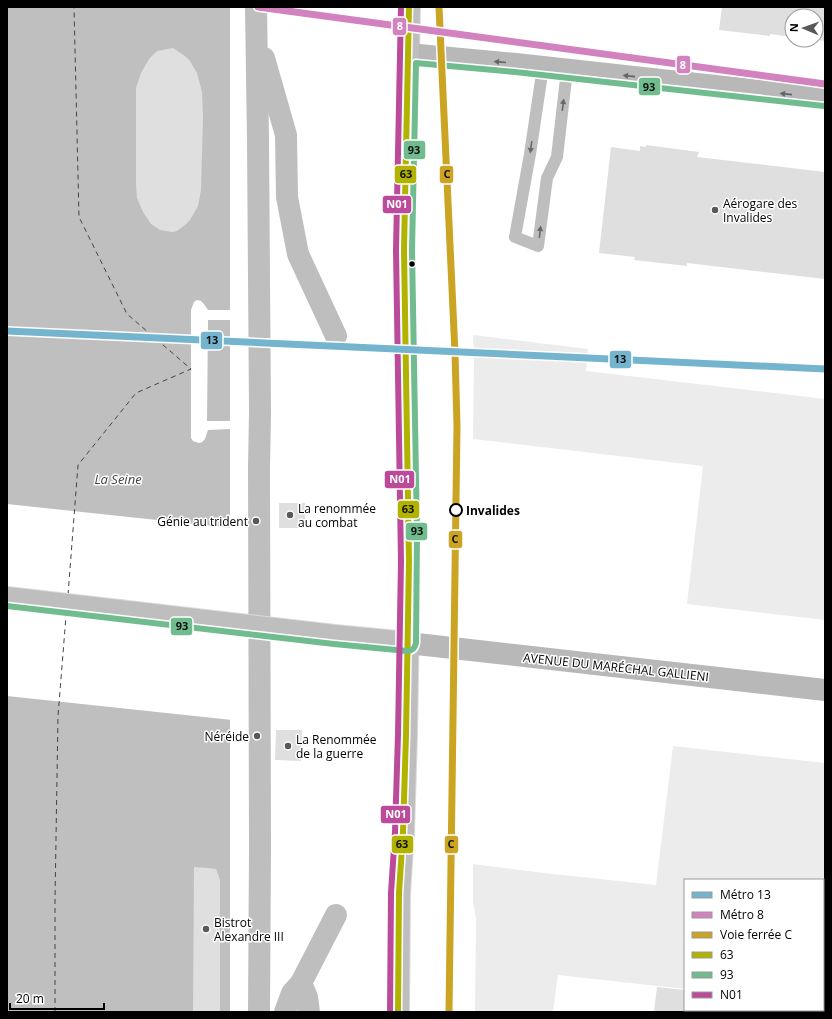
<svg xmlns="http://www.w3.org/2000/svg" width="832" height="1019" viewBox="0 0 832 1019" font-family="'Open Sans',sans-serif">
<rect width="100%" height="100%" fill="#fff"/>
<g fill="#ececec">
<polygon points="473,335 588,349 586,371 825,399 825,620 687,604 703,466 473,439 474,359"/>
<polygon points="673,746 825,763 825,1004 823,1004 823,880 685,880 685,989 558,975 553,1012 475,1012 476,919 473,902 473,864 553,874 656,885"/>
</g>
<rect fill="#bfbfbf" x="7" y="7" width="223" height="1005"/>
<g fill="#fff">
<polygon points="197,300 201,301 204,304 208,310 230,310 230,320 208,320 207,421 230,421 230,429 208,430 205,439 202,442 199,443 193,441 191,438 191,310 194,302"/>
<polygon points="7,504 232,528 232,720 7,696"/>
</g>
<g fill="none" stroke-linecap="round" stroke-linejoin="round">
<g stroke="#444" stroke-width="1" stroke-dasharray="5 4" stroke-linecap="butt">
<polyline points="68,595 78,465 136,393 191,369 127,314 79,217 74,7"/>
<polyline points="55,1012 55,900 58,716 66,616"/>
</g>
</g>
<g fill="#dfdfdf">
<polygon points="722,7 825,7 825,41 815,40 816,16 792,16 792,37 770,34 770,36 719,30"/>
<polygon points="173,48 185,56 190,61 197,73 202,92 203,118 201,190 199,201 198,206 190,220 185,225 177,231 172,232 160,230 151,224 143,212 137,198 136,184 136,88 141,73 149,59 157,51"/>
<polygon points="646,145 699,152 697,157 825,172 825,279 687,263 687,266 634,260 635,257 599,253 611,147 640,151 640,146 646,147"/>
<rect x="279" y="503" width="26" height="25"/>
<polygon points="276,730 302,730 301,761 275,760"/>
<polygon points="194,867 208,868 216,869 220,880 220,1012 193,1012"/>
<polygon points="657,987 685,990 685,1010 730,1010 730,1012 654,1012"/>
</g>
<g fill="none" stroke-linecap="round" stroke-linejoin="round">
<defs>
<g id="primary">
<polyline points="335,636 408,643"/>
<polyline points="398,1012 399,893 403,832 406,735 409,561 404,250 409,7"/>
</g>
</defs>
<use href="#primary" stroke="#dbdbdb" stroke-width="24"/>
<g stroke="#bebebe" stroke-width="12">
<polyline points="543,67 530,154 515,237 538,246 547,178 557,157 567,70"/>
<polyline points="770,1012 771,1010"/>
</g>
<g stroke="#bebebe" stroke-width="22">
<polyline points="256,7 258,140 260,412 259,468 260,847 259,1012"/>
<polyline points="264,58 286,135 287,197 298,254 336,336"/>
<polyline points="301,983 336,915"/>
<polyline points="285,1012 292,993 301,983 307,997 309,1012"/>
</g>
<g stroke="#b8b8b8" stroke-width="22">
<polyline points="408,54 516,64 825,98"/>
<polyline points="408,643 825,690"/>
</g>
<use href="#primary" stroke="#bebebe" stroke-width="22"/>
<defs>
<polyline id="primary-bridge" points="7,598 335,636"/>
</defs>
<use href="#primary-bridge" stroke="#dbdbdb" stroke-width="24" stroke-linecap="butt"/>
<use href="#primary-bridge" stroke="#bebebe" stroke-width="22"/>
<defs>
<polyline id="bus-1" points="398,1012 399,893 403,832 406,735 409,561 404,250 409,7"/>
<path id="bus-2" d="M7,606L334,644L407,651C412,651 415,648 416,643L417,534L412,250L416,63L515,72L824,106"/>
<polyline id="bus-3" points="390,1012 391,893 395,832 398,735 401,561 396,250 401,7"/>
</defs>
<use href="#bus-1" stroke="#fff" stroke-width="9"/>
<use href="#bus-2" stroke="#fff" stroke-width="9"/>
<use href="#bus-3" stroke="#fff" stroke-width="9"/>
<use href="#bus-1" stroke="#b2b200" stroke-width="6"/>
<use href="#bus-2" stroke="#71bc8e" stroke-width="6"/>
<use href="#bus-3" stroke="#bb4a9b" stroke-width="6"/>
<defs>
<polyline id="rail-1" points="439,7 455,353 457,426 449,1012"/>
</defs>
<use href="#rail-1" stroke="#fff" stroke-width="10"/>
<use href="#rail-1" stroke="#cca423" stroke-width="7"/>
<defs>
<polyline id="metro-1" points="7,331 825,369"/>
<polyline id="metro-2" points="258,7 825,84"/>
</defs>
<use href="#metro-1" stroke="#fff" stroke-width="10"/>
<use href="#metro-2" stroke="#fff" stroke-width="10"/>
<use href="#metro-1" stroke="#75b4cf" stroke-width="7"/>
<use href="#metro-2" stroke="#d282be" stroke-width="7"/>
</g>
<defs><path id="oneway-solid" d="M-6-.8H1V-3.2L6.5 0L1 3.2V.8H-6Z"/></defs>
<g fill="#656565">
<use href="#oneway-solid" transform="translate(500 62) rotate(-175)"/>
<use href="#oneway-solid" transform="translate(629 76) rotate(-174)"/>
<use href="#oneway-solid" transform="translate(786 94) rotate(-174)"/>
</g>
<g fill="#686868">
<use href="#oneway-solid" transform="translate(563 105) rotate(-83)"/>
<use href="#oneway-solid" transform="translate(531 147) rotate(98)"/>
<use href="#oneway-solid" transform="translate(540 232) rotate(-83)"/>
</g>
<g fill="#595959" stroke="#fff" stroke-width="1.5">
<circle cx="715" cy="210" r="4"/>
<circle cx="290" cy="515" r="4"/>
<circle cx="256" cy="521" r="4"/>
<circle cx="257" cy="736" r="4"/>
<circle cx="288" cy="746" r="4"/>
<circle cx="206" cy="929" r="4"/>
</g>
<circle fill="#000" stroke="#fff" stroke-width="1.5" cx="412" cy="264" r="3.5"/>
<circle fill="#fff" stroke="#000" stroke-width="2" cx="456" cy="510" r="6"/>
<g text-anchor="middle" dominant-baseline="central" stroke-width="3" stroke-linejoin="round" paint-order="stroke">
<g font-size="12" fill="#000" stroke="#fff" text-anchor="start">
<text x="723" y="203">Aérogare des<tspan x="723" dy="14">Invalides</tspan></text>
<text x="298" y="508">La renommée<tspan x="298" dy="14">au combat</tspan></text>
<text x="248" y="521" text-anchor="end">Génie au trident</text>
<text x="249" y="736" text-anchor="end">Néréide</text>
<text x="296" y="739">La Renommée<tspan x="296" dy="14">de la guerre</tspan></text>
<text x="214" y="922">Bistrot<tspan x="214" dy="14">Alexandre III</tspan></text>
</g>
<g font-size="12" font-weight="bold" fill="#000" stroke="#fff" text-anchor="start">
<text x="466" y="510">Invalides</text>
</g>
<g font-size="12" fill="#000" stroke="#fff">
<text transform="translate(616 667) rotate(6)">AVENUE DU MARÉCHAL GALLIENI</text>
</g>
<g font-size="13" font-style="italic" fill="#444" stroke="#fff">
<text x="118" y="479">La Seine</text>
</g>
</g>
<g stroke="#fff" stroke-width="1.5">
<rect x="392" y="17" width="15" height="19" rx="4" fill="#d282be"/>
<rect x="676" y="55" width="15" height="19" rx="4" fill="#d282be"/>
<rect x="638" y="77" width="23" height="19" rx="4" fill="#71bc8e"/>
<rect x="403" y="140" width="23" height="20" rx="4" fill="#71bc8e"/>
<rect x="439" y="165" width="15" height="19" rx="4" fill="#cca423"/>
<rect x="394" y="165" width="23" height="19" rx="4" fill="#b2b200"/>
<rect x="382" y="195" width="30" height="19" rx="4" fill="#bb4a9b"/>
<rect x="200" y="331" width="23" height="19" rx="4" fill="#75b4cf"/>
<rect x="609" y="350" width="23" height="19" rx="4" fill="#75b4cf"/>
<rect x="384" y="470" width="31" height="19" rx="4" fill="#bb4a9b"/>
<rect x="397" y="500" width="23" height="19" rx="4" fill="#b2b200"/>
<rect x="405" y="522" width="23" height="19" rx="4" fill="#71bc8e"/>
<rect x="448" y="530" width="15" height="19" rx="4" fill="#cca423"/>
<rect x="170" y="617" width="23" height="19" rx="4" fill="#71bc8e"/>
<rect x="380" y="805" width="31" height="19" rx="4" fill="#bb4a9b"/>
<rect x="444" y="835" width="15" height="19" rx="4" fill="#cca423"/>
<rect x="391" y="835" width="23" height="19" rx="4" fill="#b2b200"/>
</g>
<g font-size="11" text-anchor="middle" font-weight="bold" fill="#fff">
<text x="400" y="30">8</text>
<text x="683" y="69">8</text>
<text x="397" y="208">N01</text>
<text x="400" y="483">N01</text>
<text x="396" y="818">N01</text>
</g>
<g font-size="11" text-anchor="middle" font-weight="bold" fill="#111">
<text x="649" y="91">93</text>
<text x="414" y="154">93</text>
<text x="447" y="178">C</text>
<text x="406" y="178">63</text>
<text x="212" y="344">13</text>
<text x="620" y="363">13</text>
<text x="408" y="513">63</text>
<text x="417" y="535">93</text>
<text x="455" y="543">C</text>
<text x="182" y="630">93</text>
<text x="451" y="848">C</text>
<text x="402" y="848">63</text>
</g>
<rect width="832" height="1019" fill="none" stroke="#000000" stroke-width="16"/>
<rect x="684" y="879" width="140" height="132" fill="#ffffff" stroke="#999999"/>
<rect x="692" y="892" width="20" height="6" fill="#75b4cf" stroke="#999999"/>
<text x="720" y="899" font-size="12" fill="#000000">Métro 13</text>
<rect x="692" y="912" width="20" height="6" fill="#d282be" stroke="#999999"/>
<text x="720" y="919" font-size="12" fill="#000000">Métro 8</text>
<rect x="692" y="932" width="20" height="6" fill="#cca423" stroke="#999999"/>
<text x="720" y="939" font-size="12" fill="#000000">Voie ferrée C</text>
<rect x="692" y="952" width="20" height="6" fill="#b2b200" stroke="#999999"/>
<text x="720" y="959" font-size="12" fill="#000000">63</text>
<rect x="692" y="972" width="20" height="6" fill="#71bc8e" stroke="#999999"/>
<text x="720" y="979" font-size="12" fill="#000000">93</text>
<rect x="692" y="992" width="20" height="6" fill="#bb4a9b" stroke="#999999"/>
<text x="720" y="999" font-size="12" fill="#000000">N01</text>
<g transform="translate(804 28) rotate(272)"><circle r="19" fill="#ffffff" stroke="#999999"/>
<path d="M0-3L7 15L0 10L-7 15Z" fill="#595959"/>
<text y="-6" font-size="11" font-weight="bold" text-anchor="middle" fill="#000000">N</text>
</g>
<path d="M10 1003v6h94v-6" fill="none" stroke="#000000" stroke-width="2"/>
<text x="16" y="1003" font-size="12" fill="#000000" stroke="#ffffff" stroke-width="3" paint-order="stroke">20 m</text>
</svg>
